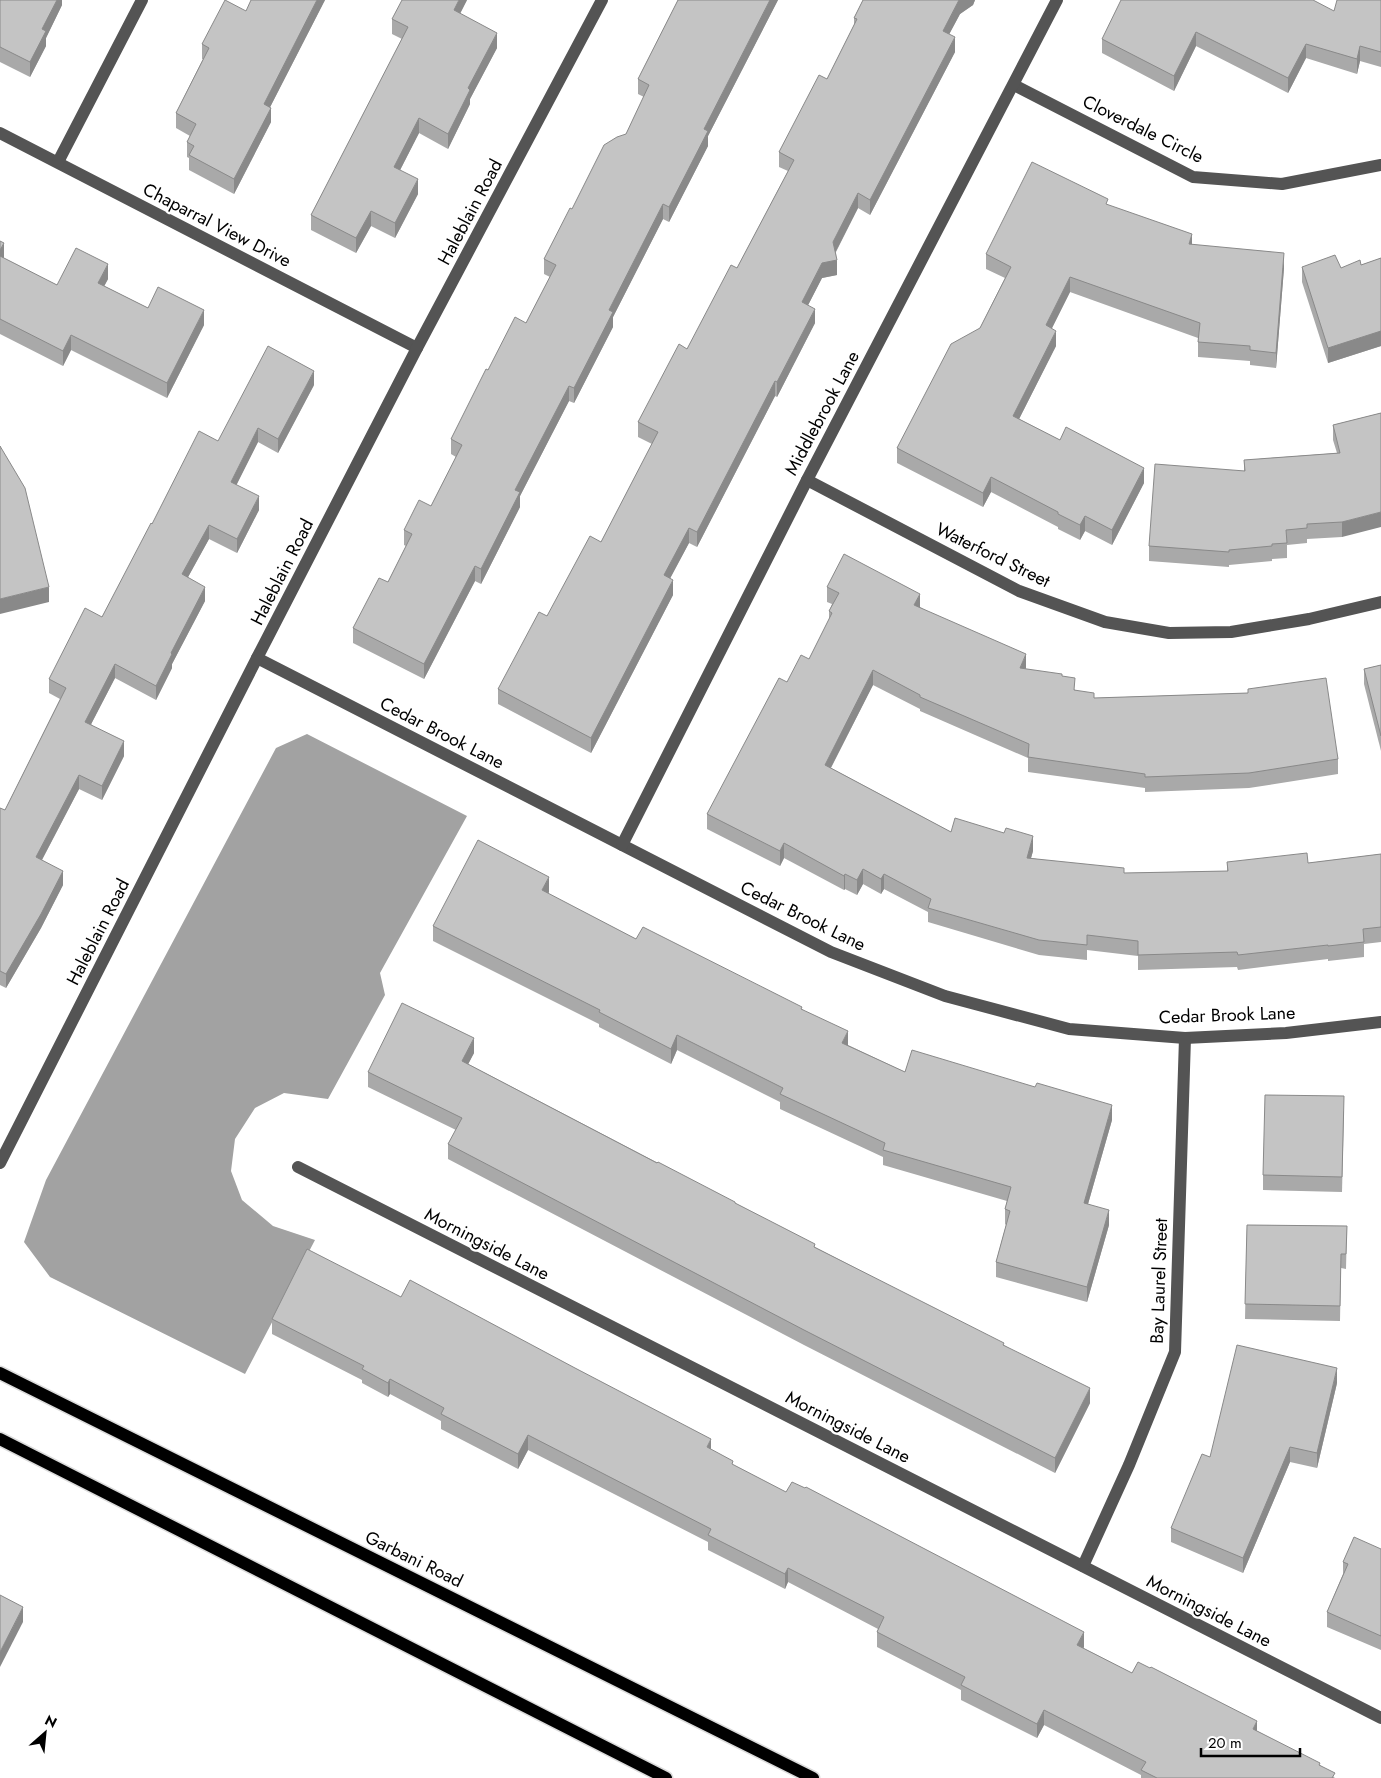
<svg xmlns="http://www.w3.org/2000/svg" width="1381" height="1778" viewBox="0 0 1381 1778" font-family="Jost,sans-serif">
<rect width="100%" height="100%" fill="#fff"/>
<polygon fill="#a2a2a2" points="307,734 467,816 380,973 385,995 328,1099 284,1093 255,1108 235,1139 231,1171 242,1200 273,1226 315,1240 245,1374 50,1277 24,1242 46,1180 276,748"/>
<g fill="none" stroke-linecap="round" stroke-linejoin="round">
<defs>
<g id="major">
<polyline points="0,1373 813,1778"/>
<polyline points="0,1439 666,1778"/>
</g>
</defs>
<use href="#major" stroke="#dbdbdb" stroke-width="15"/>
<g stroke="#545454" stroke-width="12">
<polyline points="1014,85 1193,177 1282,184 1381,165"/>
<polyline points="0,133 417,348"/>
<polyline points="58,162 142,0"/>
<polyline points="807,480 1019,591 1105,622 1169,633 1231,632 1309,619 1381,602"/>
<polyline points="257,658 831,952 945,996 1069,1029 1185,1038 1286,1033 1381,1022"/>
<polyline points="622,845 807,480 1057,0"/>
<polyline points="0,1163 257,658 417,348 602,0"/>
<polyline points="298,1167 1381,1718"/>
<polyline points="1083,1566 1129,1465 1175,1352 1185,1038"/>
</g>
<use href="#major" stroke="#000" stroke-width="12"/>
</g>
<g fill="#a9a9a9">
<polygon points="0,0 62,0 62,5 46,38 46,46 30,77 0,62"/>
<polygon points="325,0 270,107 271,122 234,194 189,170 189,158 187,157 187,142 190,136 176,128 176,113 203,59 202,59 202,44 246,11"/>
<polygon points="467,0 460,14 497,48 470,99 470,104 448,149 419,133 400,170 418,194 395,238 371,226 356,253 311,230 311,215 402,39 392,34 392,19"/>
<polygon points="678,0 778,0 708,136 708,146 669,222 663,219 613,317 613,327 574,403 569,401 520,496 520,507 481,584 475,581 424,679 353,643 353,628 388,582 406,546 404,545 404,530 431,506 456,457 451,454 451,439 488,370 526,323 550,277 544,274 544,259 626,134 644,97 638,94 638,79"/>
<polygon points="863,0 975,0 973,5 960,14 949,34 955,52 870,215 858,208 836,252 837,275 822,278 808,305 815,323 777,397 775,396 697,547 689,543 670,578 673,595 591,753 498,704 498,689 547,616 601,542 652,444 638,437 638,422 687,349 737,268 788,171 779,167 779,152 827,79 854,25 854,18"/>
<polygon points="1381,0 1381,67 1360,61 1357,74 1306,58 1288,93 1196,46 1174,91 1102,53 1102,39 1334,11"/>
<polygon points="1108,205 1192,245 1284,268 1276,368 1250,365 1250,361 1198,357 1198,338 1070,292 1052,328 1056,346 1019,419 1144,483 1112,545 1085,531 1080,540 1058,529 1058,527 991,492 983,507 897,463 897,448 980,328 1005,278 986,269 986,254"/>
<polygon points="0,241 3,258 57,285 108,279 104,286 148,308 204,325 167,398 71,350 63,366 0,334"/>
<polygon points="1381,258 1381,346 1328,363 1302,282 1302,267 1341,268 1361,265"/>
<polygon points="314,385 278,453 258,442 236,485 259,510 237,553 209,539 188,577 205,601 172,664 172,668 156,700 115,678 91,724 124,756 102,800 79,789 42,860 63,885 41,928 6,988 0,985 0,808 5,810 60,699 49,693 49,679 102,617 152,524 218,441"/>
<polygon points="1381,413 1342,537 1307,539 1307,543 1287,545 1287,558 1272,559 1272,561 1229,565 1229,567 1149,561 1149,546 1244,471 1244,460 1337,453 1333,440 1333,425"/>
<polygon points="827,587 920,607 1026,669 1062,676 1075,690 1094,698 1248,693 1248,689 1338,759 1338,774 1249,788 1145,792 1145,788 1028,772 1028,758 920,711 920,709 873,685 831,768 951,832 1033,851 1031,858 1124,873 1227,871 1227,862 1308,863 1381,854 1381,942 1364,944 1364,957 1328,961 1328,959 1238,970 1237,967 1138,970 1138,956 1087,950 1087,960 1039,955 928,922 928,912 884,889 881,894 863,884 857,895 845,889 844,890 784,858 780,866 707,829 707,814 787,682 809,659 829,620 829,611 832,604 827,602"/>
<polygon points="1381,665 1381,751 1364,684 1364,669"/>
<polygon points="549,892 548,894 636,939 802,1009 848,1045 905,1072 1112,1120 1088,1204 1109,1225 1087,1302 996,1277 996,1262 1006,1225 1005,1224 1005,1209 1007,1201 883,1165 883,1157 780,1109 780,1102 677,1050 671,1064 599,1027 599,1024 433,941 433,926"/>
<polygon points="474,1053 468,1064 735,1203 815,1247 1004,1345 1090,1403 1055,1473 804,1345 448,1159 448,1144 456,1130 368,1087 368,1072"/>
<polygon points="1344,1111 1342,1192 1263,1190 1263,1175"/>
<polygon points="1247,1225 1347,1226 1346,1269 1341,1268 1340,1321 1245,1319"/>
<polygon points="401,1297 711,1450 733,1465 1084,1647 1083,1648 1132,1673 1257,1731 1320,1765 1335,1778 1141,1778 1141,1775 1044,1725 1037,1738 961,1700 961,1690 877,1647 877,1632 878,1629 788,1582 785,1589 708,1550 708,1542 528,1450 518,1469 441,1429 441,1421 390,1394 388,1397 362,1383 362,1380 272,1334 272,1319"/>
<polygon points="1337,1383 1317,1468 1290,1462 1243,1573 1171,1542 1171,1528 1210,1457"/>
<polygon points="1381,1549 1381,1650 1327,1627 1327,1612 1343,1574 1343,1562"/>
</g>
<g fill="#898989">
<polygon points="57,0 62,0 62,5 46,38 46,46 30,77 30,62 42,29"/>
<polygon points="317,0 325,0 264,119 264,104"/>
<polygon points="459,0 467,0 454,25 454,10"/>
<polygon points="770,0 778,0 708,136 708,146 669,222 669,207 704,129"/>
<polygon points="959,0 975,0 973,5 960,14 943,46 943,31"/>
<polygon points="1196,32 1196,46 1174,91 1174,76"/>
<polygon points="497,33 497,48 470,99 470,104 448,149 448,134 468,88"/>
<polygon points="955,37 955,52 870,215 870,200"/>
<polygon points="1306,44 1306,58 1288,93 1288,78"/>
<polygon points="1360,46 1360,61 1357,74 1357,59"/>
<polygon points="271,108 271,122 234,194 234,179"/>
<polygon points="419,118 419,133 394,182 394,167"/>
<polygon points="418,179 418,194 395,238 395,223"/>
<polygon points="858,193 858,208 833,257 833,242"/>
<polygon points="663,204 663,219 613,317 613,327 574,403 574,388 609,310"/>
<polygon points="371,211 371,226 356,253 356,238"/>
<polygon points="1192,234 1192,249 1189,244"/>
<polygon points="4,243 4,258 0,265 0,250"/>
<polygon points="1284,253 1284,268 1276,368 1276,353"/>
<polygon points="837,260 837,275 822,278 802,317 802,302 822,263"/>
<polygon points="108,264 108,279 98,298 98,283"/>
<polygon points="1070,277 1070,292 1046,340 1046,325"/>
<polygon points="815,309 815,323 777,397 777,382"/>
<polygon points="204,310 204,325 167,398 167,383"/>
<polygon points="1056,331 1056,346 1013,431 1013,416"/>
<polygon points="1381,331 1381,346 1328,363 1328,348"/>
<polygon points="71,335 71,350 63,366 63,351"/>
<polygon points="314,371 314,385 278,453 278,439"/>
<polygon points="775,381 775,396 697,547 697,532"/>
<polygon points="569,386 569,401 520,496 520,507 481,584 481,569 515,490"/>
<polygon points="258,428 258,442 231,496 231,482"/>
<polygon points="1144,468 1144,483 1112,545 1112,530"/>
<polygon points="991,477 991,492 983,507 983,493"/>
<polygon points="259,496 259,510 237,553 237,539"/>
<polygon points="1381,512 1381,527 1342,537 1342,522"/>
<polygon points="1085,516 1085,531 1080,540 1080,525"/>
<polygon points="209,525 209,539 182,588 182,574"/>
<polygon points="689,528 689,543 664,590 664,575"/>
<polygon points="475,566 475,581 424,679 424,664"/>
<polygon points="673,580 673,595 591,753 591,738"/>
<polygon points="49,587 49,602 0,614 0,599"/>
<polygon points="205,587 205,601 172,664 172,668 156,700 156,686 171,653"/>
<polygon points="920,594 920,609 914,605"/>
<polygon points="1026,654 1026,669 1020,668"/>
<polygon points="115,664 115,678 85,736 85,722"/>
<polygon points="873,670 873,685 825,779 825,765"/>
<polygon points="124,741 124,756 102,800 102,786"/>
<polygon points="79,775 79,789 36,871 36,857"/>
<polygon points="1033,836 1033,851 1027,872 1027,858"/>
<polygon points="784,843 784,858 780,866 780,851"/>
<polygon points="863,869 863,884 857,895 857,880"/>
<polygon points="63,871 63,885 41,928 6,988 6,974"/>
<polygon points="845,874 845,889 844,890 844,876"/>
<polygon points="884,874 884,889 881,894 881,879"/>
<polygon points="549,877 549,892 542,905 542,890"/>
<polygon points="848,1031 848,1046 842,1043"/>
<polygon points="677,1035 677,1050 671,1064 671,1049"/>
<polygon points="474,1038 474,1053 462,1076 462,1061"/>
<polygon points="1112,1105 1112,1120 1084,1218 1084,1203"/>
<polygon points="1109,1210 1109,1225 1087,1302 1087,1287"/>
<polygon points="1337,1368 1337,1383 1317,1468 1317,1453"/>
<polygon points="390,1379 390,1394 388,1397 388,1383"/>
<polygon points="1090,1388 1090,1403 1055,1473 1055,1458"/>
<polygon points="528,1435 528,1450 518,1469 518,1454"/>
<polygon points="711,1439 711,1453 707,1447"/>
<polygon points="1290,1447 1290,1462 1243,1573 1243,1558"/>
<polygon points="788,1568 788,1582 785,1589 785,1574"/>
<polygon points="23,1607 23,1622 0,1667 0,1652"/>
<polygon points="1084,1632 1084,1647 1077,1660 1077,1645"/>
<polygon points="1044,1710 1044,1725 1037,1738 1037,1724"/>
<polygon points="1257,1721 1257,1735 1253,1729"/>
</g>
<g fill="#c4c4c4" stroke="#898989">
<polygon points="0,0 57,0 42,29 46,31 30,62 0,47"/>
<polygon points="225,0 246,11 251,0 317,0 264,104 271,108 234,179 189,155 194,146 187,142 196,124 176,113 209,48 202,44"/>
<polygon points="402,0 459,0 454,10 497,33 468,88 470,90 448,134 419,118 394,167 418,179 395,223 371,211 356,238 311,215 408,27 392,19"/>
<polygon points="678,0 770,0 704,129 708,131 669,207 663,204 609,310 613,312 574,388 569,386 515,490 520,492 481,569 475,566 424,664 353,628 379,578 388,582 412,534 404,530 419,500 431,506 462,445 451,439 486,369 488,370 515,317 526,323 556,265 544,259 570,208 572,209 604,145 617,137 626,134 649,85 638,79"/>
<polygon points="863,0 959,0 943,31 955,37 870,200 858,193 833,242 837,260 822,263 802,302 815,309 777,382 775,381 697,532 689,528 664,575 673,580 591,738 498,689 539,612 547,616 590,536 601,542 658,432 638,422 679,344 687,349 731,265 737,268 794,160 779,152 819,75 827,79 857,19 854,18"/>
<polygon points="1121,0 1313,0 1334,11 1337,0 1381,0 1381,52 1360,46 1357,59 1306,44 1288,78 1196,32 1174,76 1102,39"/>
<polygon points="1032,162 1108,199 1106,204 1192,234 1189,244 1284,253 1276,353 1250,350 1250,346 1198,342 1200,323 1070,277 1046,325 1056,331 1013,416 1060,440 1066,427 1144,468 1112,530 1085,516 1080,525 1058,514 1058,512 991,477 983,493 897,448 951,344 980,328 1011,267 986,254"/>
<polygon points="0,241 4,243 0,250"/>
<polygon points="76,248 108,264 98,283 148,308 158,287 204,310 167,383 71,335 63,351 0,319 0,256 57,285"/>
<polygon points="1335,255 1341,268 1360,260 1361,265 1381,258 1381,331 1328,348 1302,267"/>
<polygon points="268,346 314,371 278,439 258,428 231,482 259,496 237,539 209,525 182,574 205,587 171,653 172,654 156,686 115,664 85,722 124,741 102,786 79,775 36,857 63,871 41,914 6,974 0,971 0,808 5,810 66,688 49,679 85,608 102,617 151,523 152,524 199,431 218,441"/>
<polygon points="1381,413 1381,512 1342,522 1307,524 1307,528 1286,530 1287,543 1272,544 1272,546 1229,550 1229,552 1149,546 1155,464 1245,471 1244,460 1340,453 1333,425"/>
<polygon points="0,446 25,488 49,587 0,599"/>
<polygon points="844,554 920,594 914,605 1026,654 1020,668 1062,674 1062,676 1075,678 1074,690 1094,693 1094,698 1248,693 1248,689 1326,678 1338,759 1249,773 1145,777 1145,774 1028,757 1029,744 920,697 920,695 873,670 825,765 951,832 955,818 1004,833 1006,828 1033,836 1027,858 1124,868 1124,873 1228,871 1227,862 1307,853 1308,863 1381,854 1381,927 1363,929 1364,942 1328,946 1328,945 1238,955 1237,952 1138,955 1138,941 1087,935 1087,945 1039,940 928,908 931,899 884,874 881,879 863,869 857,880 845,874 844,876 784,843 780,851 707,814 779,678 787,682 801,655 809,659 832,613 829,611 839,593 827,587"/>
<polygon points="1381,665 1381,736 1364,669"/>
<polygon points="478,840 549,877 542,890 636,939 643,927 802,1007 801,1009 848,1031 842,1043 905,1072 912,1050 1035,1087 1037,1083 1112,1105 1084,1203 1109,1210 1087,1287 996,1262 1010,1211 1005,1209 1011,1187 883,1150 885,1143 780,1094 783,1088 677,1035 671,1049 599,1012 600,1010 433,926"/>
<polygon points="402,1003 474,1038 462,1061 657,1163 658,1162 735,1202 735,1203 815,1244 814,1247 1004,1343 1003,1345 1090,1388 1055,1458 804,1330 448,1144 462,1118 368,1072"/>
<polygon points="1265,1095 1344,1096 1342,1177 1263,1175"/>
<polygon points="1247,1225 1347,1226 1346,1254 1341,1254 1340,1306 1245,1304"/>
<polygon points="307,1249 401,1297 410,1280 575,1368 711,1439 707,1447 733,1461 732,1464 786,1492 792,1482 805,1488 806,1487 1084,1632 1077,1645 1132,1673 1138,1662 1150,1668 1151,1667 1257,1721 1253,1729 1320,1763 1319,1765 1335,1773 1332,1778 1157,1778 1141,1770 1146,1762 1044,1710 1037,1724 961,1685 965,1677 877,1632 884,1617 788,1568 785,1574 708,1535 711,1529 528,1435 518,1454 441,1414 444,1408 390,1379 388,1383 362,1369 364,1366 272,1319"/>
<polygon points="1237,1345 1337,1368 1317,1453 1290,1447 1243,1558 1171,1528 1202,1454 1210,1457"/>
<polygon points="1354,1537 1381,1549 1381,1636 1327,1612 1348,1564 1343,1562"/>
<polygon points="0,1595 23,1607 0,1652"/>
</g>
<g text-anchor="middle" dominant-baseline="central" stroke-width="4.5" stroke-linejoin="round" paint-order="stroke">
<g font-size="18" fill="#000" stroke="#fff">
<text transform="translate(1143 129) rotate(26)">Cloverdale Circle</text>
<text transform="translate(470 212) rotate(-62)">Haleblain Road</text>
<text transform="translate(217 225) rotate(27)">Chaparral View Drive</text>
<text transform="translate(822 413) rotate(-62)">Middlebrook Lane</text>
<text transform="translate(993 555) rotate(26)">Waterford Street</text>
<text transform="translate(282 572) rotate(-63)">Haleblain Road</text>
<text transform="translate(442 733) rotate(27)">Cedar Brook Lane</text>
<text transform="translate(803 916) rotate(26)">Cedar Brook Lane</text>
<text transform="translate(98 932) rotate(-63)">Haleblain Road</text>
<text transform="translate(1227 1015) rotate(-2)">Cedar Brook Lane</text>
<text transform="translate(487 1244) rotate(27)">Morningside Lane</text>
<text transform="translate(1159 1281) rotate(-88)">Bay Laurel Street</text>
<text transform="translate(848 1427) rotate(27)">Morningside Lane</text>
<text transform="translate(414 1559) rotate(26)">Garbani Road</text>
<text transform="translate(1209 1611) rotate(27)">Morningside Lane</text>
</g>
</g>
<g transform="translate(45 1733) rotate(27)" stroke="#ffffff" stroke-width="4" paint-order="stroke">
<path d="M0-4L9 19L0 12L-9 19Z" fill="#000000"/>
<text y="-8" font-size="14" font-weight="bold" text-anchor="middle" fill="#000000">N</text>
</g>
<path d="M1201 1748v8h99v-8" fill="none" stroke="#000000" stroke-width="2.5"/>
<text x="1208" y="1748" font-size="15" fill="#000000" stroke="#ffffff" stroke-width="4" paint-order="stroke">20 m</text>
</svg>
